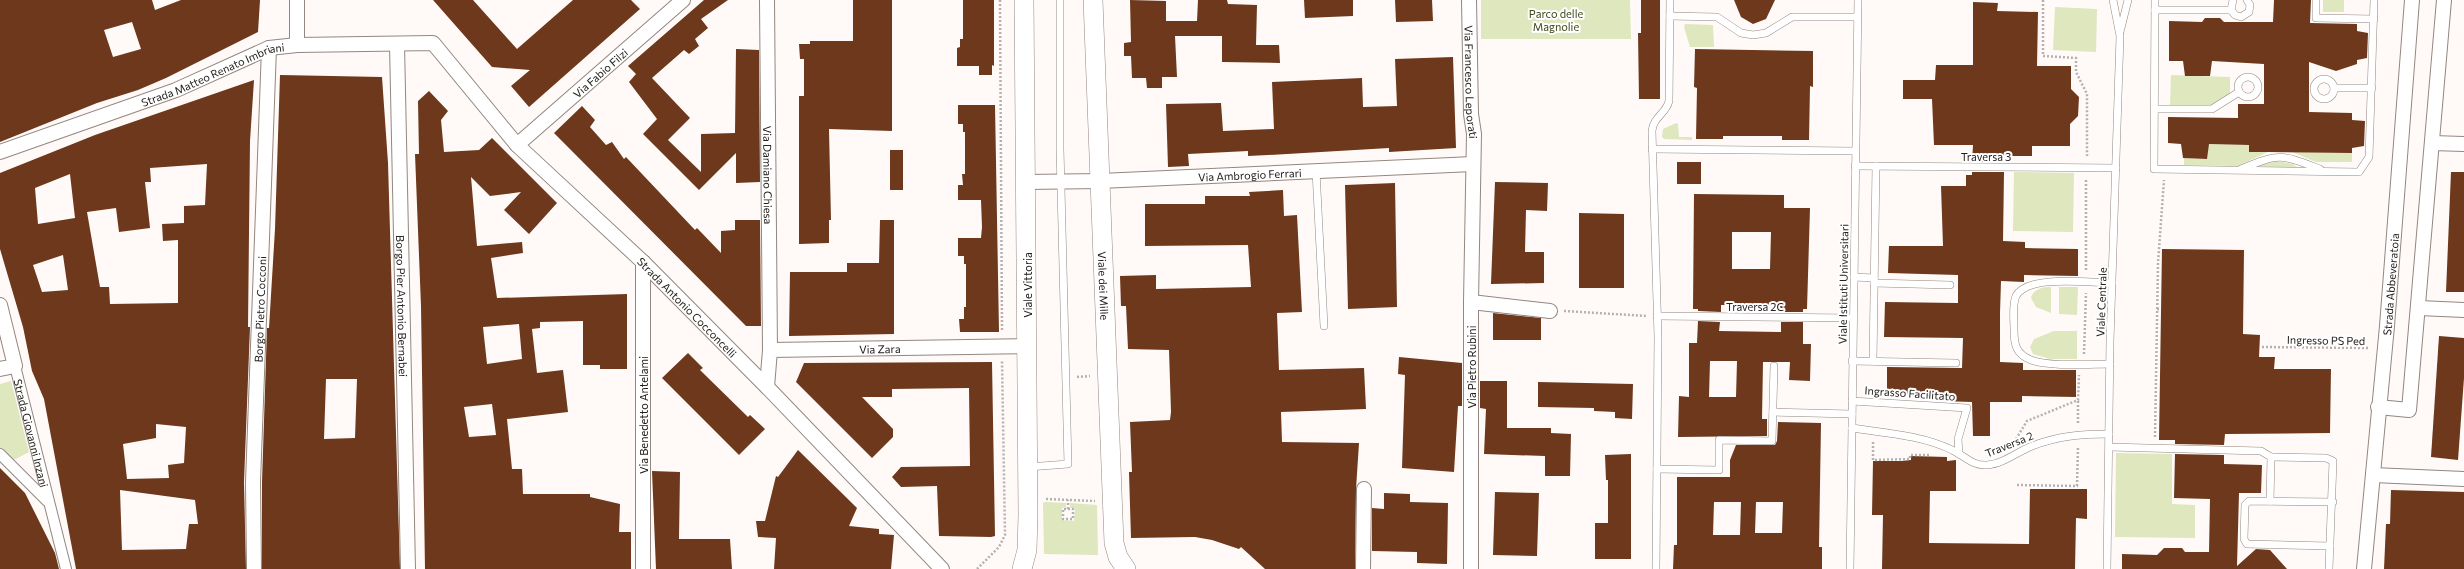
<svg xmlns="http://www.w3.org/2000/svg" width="2464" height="569" viewBox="0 0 2464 569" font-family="Commissioner,sans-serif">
<rect width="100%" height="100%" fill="#fffaf7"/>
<g fill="#dee7be">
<polygon points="1481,0 1630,0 1631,39 1481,39"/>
<rect x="2323" y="0" width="21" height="12"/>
<polygon points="2055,7 2097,9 2096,52 2053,50"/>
<polygon points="1685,24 1713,25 1714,47 1690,47 1684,27"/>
<polygon points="2171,75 2230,77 2230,94 2211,106 2170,106"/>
<polygon points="1676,123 1678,124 1679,137 1692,137 1692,140 1664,139 1662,137 1663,129"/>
<polygon points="2208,144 2249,145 2268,152 2238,166 2184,165 2184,158 2206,159"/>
<polygon points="2292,152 2352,153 2352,162 2316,162"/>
<polygon points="2276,161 2293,164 2298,168 2258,166"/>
<polygon points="2014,172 2074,173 2073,232 2013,231"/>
<path d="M2051,287V313L2036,307L2031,298C2033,289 2043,287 2051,287Z"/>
<polygon points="2059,287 2078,287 2077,315 2059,314"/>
<polygon points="2054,331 2077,331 2077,359 2050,359 2033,354 2030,347 2034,339"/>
<polygon points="11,381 29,452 12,461 0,449 0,384"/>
<polygon points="2116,453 2172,454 2172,504 2195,505 2195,538 2115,537"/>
<polygon points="1045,502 1066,503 1066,507 1062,508 1062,520 1074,521 1075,508 1070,508 1070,503 1097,505 1098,555 1044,554 1043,503"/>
</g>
<g fill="#6d381c" fill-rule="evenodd">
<path d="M0,0H152L155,10L181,0H260L258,32L166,78L138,90L97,103L0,142ZM132,22L141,49L113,57L104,30Z"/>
<polygon points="433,0 473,0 517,49 573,0 631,0 640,9 529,107 511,86 530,70 492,67"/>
<polygon points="704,0 728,0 701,19 708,28 695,39 699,46 689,54 684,50 652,78 690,118 668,140 701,172 701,134 735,133 736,49 759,50 760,182 736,183 736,153 699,190 643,134 657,119 629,82 636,74 628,66"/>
<polygon points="853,0 892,0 892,131 829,129 831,220 829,220 829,243 799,244 799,96 804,96 804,59 800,59 799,44 810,44 810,41 853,41"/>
<polygon points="963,0 994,0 994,66 992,65 992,75 979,75 979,66 957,66 957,48 960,47 960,39 963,39"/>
<polygon points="1130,0 1166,1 1166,21 1197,21 1198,0 1227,0 1228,4 1257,5 1256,45 1279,45 1280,63 1222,62 1222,36 1175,36 1177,77 1162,77 1162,88 1147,88 1146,78 1132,78 1131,56 1124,56 1124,43 1131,42"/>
<polygon points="1304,0 1353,0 1353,16 1305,18"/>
<polygon points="1395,0 1432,0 1433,21 1396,22"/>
<polygon points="1641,0 1660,0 1660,99 1639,99 1638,33 1641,33"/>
<polygon points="1734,0 1775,0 1766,19 1753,24 1741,17"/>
<polygon points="2274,0 2311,0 2310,23 2357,24 2357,31 2368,33 2367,58 2357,60 2357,64 2336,71 2309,62 2309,112 2352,113 2352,120 2365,121 2364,146 2352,148 2352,153 2268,152 2249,152 2249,145 2209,144 2207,159 2183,158 2181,144 2168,143 2168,117 2238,118 2238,104 2264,104 2264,64 2212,61 2210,76 2185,76 2183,61 2169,61 2169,21 2202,22 2205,18 2220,18 2224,22 2273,22"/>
<polygon points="1973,2 1998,3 1997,11 2038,12 2037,66 2071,66 2071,89 2079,97 2078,116 2070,124 2070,146 2032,146 2032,156 2004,156 2004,162 1972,162 1973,145 1934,145 1932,99 1903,99 1903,80 1935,80 1936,65 1973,65"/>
<polygon points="1695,49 1813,51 1813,87 1810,86 1809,140 1782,140 1782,136 1723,136 1723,139 1696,139 1697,88 1694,87"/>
<polygon points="1453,57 1456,148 1389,152 1389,148 1268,155 1248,156 1248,151 1188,154 1189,166 1168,167 1166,104 1221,103 1223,131 1274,129 1272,82 1362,78 1363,107 1397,106 1395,59"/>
<path d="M280,75L382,77L388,163L400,569H262V482L267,328H269L275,229ZM326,379H357L355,438L324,439Z"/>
<path d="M254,80L250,141L248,327H250L244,482L246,569H76L44,399L32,371L23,327L0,249V173L95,135ZM207,164L205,205L184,206V223L162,224L163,241L178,240V303L110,304L109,287H100L87,212L116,208L119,232L150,228L145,182H151L150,168ZM70,174L75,218L38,224L35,188ZM63,255L68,290L42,292L33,265ZM156,424L186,427L184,463L168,465L169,478L127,479L123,444L156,438ZM120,490L195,500L198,524H189L186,549L122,550Z"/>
<path d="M429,91L448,111L441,120L444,152L479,150L492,138L557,203L529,234L504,210L521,192L490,196L471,177L477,246L522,242L523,253L491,258L497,298L627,294V369H600V365H583V321L540,322V328L532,329L537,373L563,370L568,412L507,419L512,469H522L523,494H590V497L620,504L619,532H631V569H425L421,306L415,154H419L418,101ZM519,324L522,359L487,364L483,327ZM492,404L496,435L469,437L464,407Z"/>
<polygon points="958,105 995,105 999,332 960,332 959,319 964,319 964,307 966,307 966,264 964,264 964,256 958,256 958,238 981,238 982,227 981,200 958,200 958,185 963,185 962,174 965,174 965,132 963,132 963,124 958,124"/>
<polygon points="582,106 595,120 590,127 606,145 612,142 624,159 626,157 695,230 697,228 721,253 721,231 735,230 735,220 760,220 761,326 746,326 554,133"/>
<rect x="890" y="150" width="13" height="40"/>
<rect x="1677" y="162" width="24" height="22"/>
<polygon points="1972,172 2004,172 2003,241 2025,242 2025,248 2078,249 2078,276 2024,275 2024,282 2001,281 2000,313 2000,362 2023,363 2023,370 2076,370 2076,397 2022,396 2022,402 1990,402 1990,436 1973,436 1972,402 1941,401 1941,395 1887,394 1887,367 1962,368 1963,338 1884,337 1885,302 1958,303 1958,275 1888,273 1889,246 1943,246 1941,186 1966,186 1966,175 1972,175"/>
<polygon points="2451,172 2464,172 2464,292 2446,292"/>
<polygon points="1495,182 1548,183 1547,211 1526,210 1525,252 1544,252 1544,283 1491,284"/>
<polygon points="1395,183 1397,307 1348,309 1345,185"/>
<polygon points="1283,190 1284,216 1297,215 1302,312 1277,313 1279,370 1364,368 1366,409 1281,412 1282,442 1359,443 1356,489 1355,569 1265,569 1241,547 1239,549 1212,540 1195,537 1131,538 1129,472 1132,472 1130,422 1170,420 1171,412 1169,350 1128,349 1126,306 1121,306 1120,276 1156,275 1156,289 1251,287 1248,245 1145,246 1145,204 1205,204 1205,196 1250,196 1249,192"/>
<path d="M1694,194L1784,195V208H1810L1807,309H1803V312H1781L1780,306L1721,305V312L1698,311V309H1693ZM1732,232H1771L1770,269H1732Z"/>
<polygon points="1579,213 1624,214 1624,288 1579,288"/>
<polygon points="880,220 894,220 894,334 789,336 790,272 847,272 847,263 879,263"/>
<polygon points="2162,249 2244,250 2243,334 2260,335 2259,357 2275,357 2274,369 2331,369 2330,433 2225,434 2224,445 2175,444 2175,440 2159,440"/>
<polygon points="1493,313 1541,318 1541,340 1493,340"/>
<path d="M1698,321L1720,322L1719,331L1781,332V322H1803V344H1811L1810,381L1789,380L1790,362H1763L1762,419H1767V436L1678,437L1679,396L1689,397V343H1697ZM1710,361H1737L1736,397H1709Z"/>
<polygon points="2439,336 2464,338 2464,378 2458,460 2431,457"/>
<polygon points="688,353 703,368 700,370 748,417 750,415 765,429 739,455 662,378"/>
<polygon points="1399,357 1462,363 1462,406 1458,406 1454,472 1402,468 1405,375 1398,374"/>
<polygon points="992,362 995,536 991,537 939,536 937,486 901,487 892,477 901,467 970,466 969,388 892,389 892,397 862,397 893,429 893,437 872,458 796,382 804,363"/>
<polygon points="1480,381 1507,381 1507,428 1551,428 1551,433 1571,434 1570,476 1545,476 1545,456 1484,454 1486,409 1480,408"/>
<polygon points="1538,382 1633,384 1632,419 1615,418 1615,412 1594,411 1594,408 1538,407"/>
<path d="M1778,422L1821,423L1819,547H1822V569H1673L1674,545H1677V477H1730V460L1736,445H1775L1777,441ZM1714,502H1741L1740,535H1713ZM1756,502H1783L1782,533H1755Z"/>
<polygon points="798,450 857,508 849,526 879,529 879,534 894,535 891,569 774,569 776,538 758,537 756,521 765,521 776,476 778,477"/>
<polygon points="1631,454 1631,559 1595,559 1595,523 1608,523 1608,480 1606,480 1605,455"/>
<polygon points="2175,454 2224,455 2224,464 2262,465 2261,493 2239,493 2237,566 2256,549 2270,550 2287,569 2122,569 2122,554 2157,555 2164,548 2182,548 2185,552 2209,552 2210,499 2174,498"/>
<polygon points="1911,456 1947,457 1947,461 1956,460 1956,491 1930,491 1929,543 2029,544 2030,489 2087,489 2087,519 2076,518 2075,569 1882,569 1883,515 1872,515 1873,461 1901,461 1911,460"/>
<polygon points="0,468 25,493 55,553 59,569 0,569"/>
<polygon points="652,471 680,472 679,539 730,539 732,569 656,569"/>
<polygon points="2391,490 2464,492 2464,569 2384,569 2386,524 2390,524"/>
<polygon points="1495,492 1539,493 1537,556 1493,555"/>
<polygon points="1384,493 1410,494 1410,502 1448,503 1447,564 1417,563 1417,552 1372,551 1372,508 1384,509"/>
</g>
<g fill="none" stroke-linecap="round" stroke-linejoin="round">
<defs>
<g id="service">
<polyline points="2155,0 2154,169 2359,172 2369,157 2374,0"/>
<polyline points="2233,0 2231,10 2235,15 2241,17 2249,12 2250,5 2247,0"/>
<polyline points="2316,0 2316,18 2374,19"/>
<polyline points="2155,10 2231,10"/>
<polyline points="1670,16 1717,17 1741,33 1753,35 1766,33 1792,17 1857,17"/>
<polyline points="2120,32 2128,0"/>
<circle cx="2248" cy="87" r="10"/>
<circle cx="2324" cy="89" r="10"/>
<polyline points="2334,88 2372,88"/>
<polyline points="2156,109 2212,109 2239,92"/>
<polyline points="1652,149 1855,151"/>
<polyline points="1855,166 2116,168"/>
<path d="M2241,169C2280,153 2280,154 2320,169"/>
<polyline points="1316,171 1324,326"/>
<polyline points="1854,277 1874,278"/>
<polyline points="1874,283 1950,285"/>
<polyline points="1657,316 1853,318"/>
<polyline points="1852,361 1956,363"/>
<polyline points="1873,361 1876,166"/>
<path d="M2110,364C2091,364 2048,367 2031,360C2016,354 2014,345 2014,329C2014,319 2012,305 2016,296C2028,274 2090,283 2112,283"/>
<polyline points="1852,401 1967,408 1958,439 1959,454"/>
<polyline points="1773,412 1852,414"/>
<path d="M1852,428C1884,433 1922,435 1952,450C1965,456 1972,466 1987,465C2003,464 2017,452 2032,446C2058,436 2081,434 2109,434"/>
<polyline points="2109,447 2261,451 2271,457 2270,501"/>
<polyline points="2271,457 2326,458 2333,461 2329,569"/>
<polyline points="1028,467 1068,464 1060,149 1060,0"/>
<polyline points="1657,469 1719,470 1719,440 1772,441 1774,366"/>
<polyline points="2330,546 2247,544 2244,539 2245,505 2249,501 2333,502"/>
<path d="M1656,569L1658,337L1652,131C1653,117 1666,114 1669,101L1670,0"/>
<polyline points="1850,569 1858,0"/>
<polyline points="2107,569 2110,341 2120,36 2113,0"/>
</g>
<g id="pedestrian">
<path id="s1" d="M15,366L66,569"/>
<polyline points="0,454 47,501"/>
</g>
<g id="minor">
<polyline points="297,0 297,45"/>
<path id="s2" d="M767,0L770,350"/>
<path id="s3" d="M1469,0L1471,114L1474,134L1471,302V569"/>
<path id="s4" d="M397,44L408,569"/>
<polyline points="2432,143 2464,144"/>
<path id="s5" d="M517,145L683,0"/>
<path id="s6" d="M0,152L176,90L269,48L297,45L433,43L517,145L643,262L767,387L942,569"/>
<path id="s7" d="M1026,182L1100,181L1473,164"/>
<polyline points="643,262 643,569"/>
<polyline points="1471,302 1550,311"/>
<polyline points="0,305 15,366 0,369"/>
<polyline points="2419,308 2464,310"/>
<path id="s8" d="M767,387L770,350L1027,346"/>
<polyline points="2378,407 2409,410 2444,0"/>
<polyline points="2373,475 2464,479"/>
<path id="s9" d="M254,569L253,482L269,48"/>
<polyline points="1363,569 1364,489"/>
<path id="s10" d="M2364,569L2387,326L2412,0"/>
</g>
<g id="secondary">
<path id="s11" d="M1093,0L1114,543L1118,557L1126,569"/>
<polyline points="1022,569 1027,550 1028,515 1024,0"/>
</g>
</defs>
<use href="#service" stroke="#928781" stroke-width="8"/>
<use href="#pedestrian" stroke="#928781" stroke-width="12"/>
<use href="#minor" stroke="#928781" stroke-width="16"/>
<use href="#secondary" stroke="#928781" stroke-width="20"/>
<g stroke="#b5b1ae" stroke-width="2.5" stroke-dasharray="2 2" stroke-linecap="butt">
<polyline points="1000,0 1002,331"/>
<polyline points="2043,0 2043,56 2076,58 2076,72 2087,94 2087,156"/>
<polyline points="2086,270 2086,179"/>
<polyline points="2157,309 2161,309"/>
<polyline points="1564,311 1647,316"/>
<polyline points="2262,347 2370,348"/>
<polyline points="2084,354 2086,293"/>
<polyline points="1077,377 1090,376"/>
<polyline points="2078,423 2078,400"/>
<polyline points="2155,437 2158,263 2164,180"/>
<polyline points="2016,439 2027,421 2078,400 2079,375"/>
<polyline points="1873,442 1873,460 1910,459 1910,455 1929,455"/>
<polyline points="2017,485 2077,486 2078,446"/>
<polyline points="1046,499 1095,501"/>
<polyline points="1068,509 1073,509 1073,519 1063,519 1063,509 1068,509 1068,500"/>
<polyline points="977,569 999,547 1005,535 1002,360"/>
</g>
<use href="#service" stroke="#fff" stroke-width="7"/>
<use href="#pedestrian" stroke="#fff" stroke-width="10"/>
<use href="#minor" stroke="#fff" stroke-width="14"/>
<use href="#secondary" stroke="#fff" stroke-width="19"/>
</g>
<g text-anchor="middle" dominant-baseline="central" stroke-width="4" stroke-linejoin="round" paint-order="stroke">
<g font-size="11" fill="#3d4415" stroke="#fff">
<text x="1556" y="13">Parco delle<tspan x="1556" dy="13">Magnolie</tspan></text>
</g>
<g font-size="11" fill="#24201e" stroke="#fff">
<text stroke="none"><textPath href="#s5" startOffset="110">Via Fabio Filzi</textPath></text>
<text stroke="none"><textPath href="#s6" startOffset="227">Strada Matteo Renato Imbriani</textPath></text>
<text stroke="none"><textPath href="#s3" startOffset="82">Via Francesco Leporati</textPath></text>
<text x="1986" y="156">Traversa 3</text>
<text stroke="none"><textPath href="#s7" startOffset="224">Via Ambrogio Ferrari</textPath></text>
<text stroke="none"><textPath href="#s2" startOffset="175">Via Damiano Chiesa</textPath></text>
<text transform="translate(1843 284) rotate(-89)">Viale Istituti Universitari</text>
<text transform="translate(1027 285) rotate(-90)">Viale Vittoria</text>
<text stroke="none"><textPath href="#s10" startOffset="286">Strada Abbeveratoia</textPath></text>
<text stroke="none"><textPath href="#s11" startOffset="286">Viale dei Mille</textPath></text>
<text transform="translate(2101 302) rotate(-88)">Viale Centrale</text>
<text stroke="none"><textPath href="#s4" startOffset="262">Borgo Pier Antonio Bernabei</textPath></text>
<text x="1755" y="306">Traversa 2C</text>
<text stroke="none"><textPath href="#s6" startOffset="820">Strada Antonio Cocconcelli</textPath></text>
<text stroke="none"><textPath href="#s9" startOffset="260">Borgo Pietro Cocconi</textPath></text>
<text transform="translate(2326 340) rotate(1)">Ingresso PS Ped</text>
<text stroke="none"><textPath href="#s8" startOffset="147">Via Zara</textPath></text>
<text transform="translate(1471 367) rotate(-90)">Via Pietro Rubini</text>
<text transform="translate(1910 393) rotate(4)">Ingrasso Facilitato</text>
<text transform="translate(643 415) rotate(-90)">Via Benedetto Antelami</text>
<text stroke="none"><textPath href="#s1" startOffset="69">Strada Giovanni Inzani</textPath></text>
<text transform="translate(2009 444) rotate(-22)">Traversa 2</text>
</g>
</g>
</svg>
